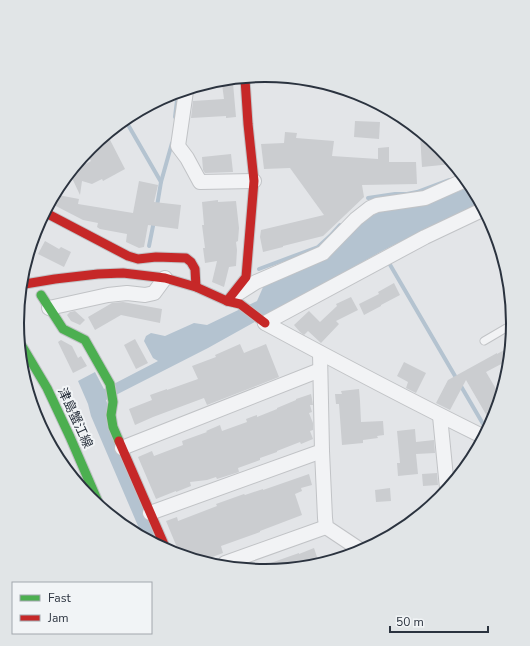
<svg xmlns="http://www.w3.org/2000/svg" width="530" height="646" viewBox="0 0 530 646" font-family="'Nunito Sans','Noto Sans JP',sans-serif">
<rect width="100%" height="100%" fill="#e3e5e8"/>
<polygon fill="#b4c3d0" points="467,188 478,205 436,224 384,250 208,348 106,400 157,544 141,533 91,416 88,404 78,381 95,372 104,389 158,361 153,358 144,341 146,336 151,333 165,336 194,323 207,325 257,301 264,285 326,259 366,219 375,214 382,211 424,205"/>
<g fill="none" stroke-linecap="round" stroke-linejoin="round">
<g stroke="#b4c3d0" stroke-width="4">
<polyline points="175,117 178,92"/>
<polyline points="127,123 161,182"/>
<polyline points="368,198 395,194 407,194 417,192 449,180"/>
<polyline points="157,206 161,182 172,143"/>
<polyline points="149,246 154,221"/>
<polyline points="389,263 486,429"/>
<polyline points="259,269 318,247 330,236 340,225"/>
</g>
</g>
<g fill="#cbcdd0">
<polygon points="233,83 236,117 226,118 226,116 191,118 193,101 224,99 222,84"/>
<polygon points="355,121 380,122 379,139 354,137"/>
<polygon points="285,132 297,133 296,138 334,141 332,156 378,159 378,148 389,147 389,162 416,162 417,184 362,185 364,197 323,236 283,246 283,247 263,252 260,237 261,230 324,215 290,168 264,169 261,144 284,143"/>
<polygon points="420,134 441,148 452,164 422,167"/>
<polygon points="108,136 125,169 103,181 102,179 92,184 82,181 80,195 71,176 76,169 91,161 86,153 90,148"/>
<polygon points="231,154 233,172 205,173 203,170 202,157"/>
<polygon points="139,181 158,185 154,202 181,205 178,229 148,225 144,247 139,248 126,242 127,234 100,229 97,227 98,223 83,220 52,204 58,195 79,199 78,204 133,213"/>
<polygon points="218,200 218,202 236,201 239,228 238,241 236,242 237,250 236,266 229,267 224,287 212,282 217,261 205,263 203,248 205,248 202,225 204,225 202,202"/>
<polygon points="45,241 59,249 61,247 71,252 64,267 38,254"/>
<polygon points="394,283 400,295 381,305 381,306 364,315 359,304 379,294 378,292"/>
<polygon points="351,297 358,310 336,321 339,324 321,343 308,331 304,335 300,332 294,325 309,311 320,322 337,306 336,304"/>
<polygon points="123,302 162,309 160,323 121,315 95,330 88,317 112,303"/>
<polygon points="75,311 85,320 80,325 71,321 67,315 70,312"/>
<polygon points="135,339 148,363 136,369 124,345"/>
<polygon points="61,340 72,346 78,358 81,356 87,366 73,373 58,342"/>
<polygon points="240,344 244,353 266,344 279,377 207,405 204,398 153,417 135,425 129,409 152,400 150,395 167,389 167,390 198,379 192,366 216,357 215,355"/>
<polygon points="508,348 505,362 486,372 499,394 494,418 491,423 466,380 450,410 436,403 448,380 497,353 497,354"/>
<polygon points="404,362 426,373 416,393 406,388 408,382 397,376"/>
<polygon points="359,389 360,401 361,422 383,421 384,435 377,436 378,438 363,440 363,443 342,445 339,404 336,404 335,394 342,394 341,391"/>
<polygon points="311,394 312,399 313,405 310,405 312,412 309,413 313,423 313,430 310,431 313,439 301,444 300,442 277,451 277,452 260,458 260,460 238,468 239,472 217,479 216,477 207,480 190,482 191,486 176,492 176,491 156,499 138,457 152,451 154,456 183,445 182,441 207,432 206,431 220,425 222,431 247,422 246,419 257,415 257,417 277,409 277,408 296,400 296,399"/>
<polygon points="415,429 416,442 434,440 435,453 416,454 418,474 398,476 397,463 400,463 397,431"/>
<polygon points="437,473 438,485 423,486 422,474"/>
<polygon points="309,474 312,485 301,488 302,491 295,494 302,515 260,531 260,532 221,546 223,553 207,559 176,553 177,550 176,545 166,521 177,517 178,521 217,506 216,504 244,494 245,495 263,489 263,490"/>
<polygon points="390,488 391,501 376,502 375,490"/>
<polygon points="314,548 318,560 267,571 265,565 299,553 299,554"/>
</g>
<g fill="none" stroke-linecap="round" stroke-linejoin="round">
<defs>
<polyline id="lane" points="484,341 513,324"/>
<g id="street">
<polyline points="186,91 178,146 187,158 200,182 254,181"/>
<polyline points="237,294 256,282 323,253 356,219 370,208 377,205 425,198 463,181"/>
<polyline points="49,308 108,295 127,293 145,295 154,293 165,278"/>
<path d="M265,323C337,362 409,400 482,436"/>
<polyline points="265,323 425,237 482,210"/>
<polyline points="320,353 322,451 325,518 326,527 362,551"/>
<polyline points="440,416 447,488"/>
<polyline points="122,448 320,370"/>
<polyline points="150,513 322,451"/>
<polyline points="225,563 326,527"/>
</g>
<g id="fast">
<polyline points="41,295 63,329 85,340 110,384 113,402 111,415 113,427 119,441"/>
<polyline points="22,346 47,388 70,437 99,504"/>
</g>
<g id="jam">
<polyline points="46,213 128,256 138,259 156,257 186,258 191,262 195,269 196,287"/>
<polyline points="25,284 55,279 98,274 123,273 165,278 196,287 227,301 240,304 265,323"/>
<polyline points="227,301 246,277 254,181 248,124 245,79"/>
<polyline points="119,441 166,549"/>
</g>
</defs>
<use href="#lane" stroke="#c1c3c6" stroke-width="9"/>
<use href="#street" stroke="#c1c3c6" stroke-width="16"/>
<use href="#fast" stroke="#c1c3c6" stroke-width="11"/>
<use href="#jam" stroke="#c1c3c6" stroke-width="11"/>
<use href="#lane" stroke="#f2f3f5" stroke-width="7"/>
<use href="#street" stroke="#f2f3f5" stroke-width="14"/>
<use href="#fast" stroke="#4caf50" stroke-width="9"/>
<use href="#jam" stroke="#c62828" stroke-width="9"/>
</g>
<g text-anchor="middle" dominant-baseline="central" stroke-width="4" stroke-linejoin="round" paint-order="stroke">
<g font-size="13" fill="#2b333f" stroke="#f1f4f6">
<text transform="translate(75 418) rotate(65)">津島蟹江線</text>
</g>
</g>
<path d="M0 0H530V646H0ZM24 323a241 241 0 1 1 482 0a241 241 0 1 1-482 0Z" fill="#e1e5e7" fill-rule="evenodd"/>
<path fill="none" stroke="#2b333f" stroke-width="2" d="M24 323a241 241 0 1 1 482 0a241 241 0 1 1-482 0Z"/>
<rect x="12" y="582" width="140" height="52" fill="#f1f4f6" stroke="#a2a7ad"/>
<rect x="20" y="595" width="20" height="6" fill="#4caf50" stroke="#a2a7ad"/>
<text x="48" y="602" font-size="12" fill="#2b333f">Fast</text>
<rect x="20" y="615" width="20" height="6" fill="#c62828" stroke="#a2a7ad"/>
<text x="48" y="622" font-size="12" fill="#2b333f">Jam</text>
<path d="M390 626v6h98v-6" fill="none" stroke="#2b333f" stroke-width="2"/>
<text x="396" y="626" font-size="12" fill="#2b333f" stroke="#f1f4f6" stroke-width="3" paint-order="stroke">50 m</text>
</svg>
